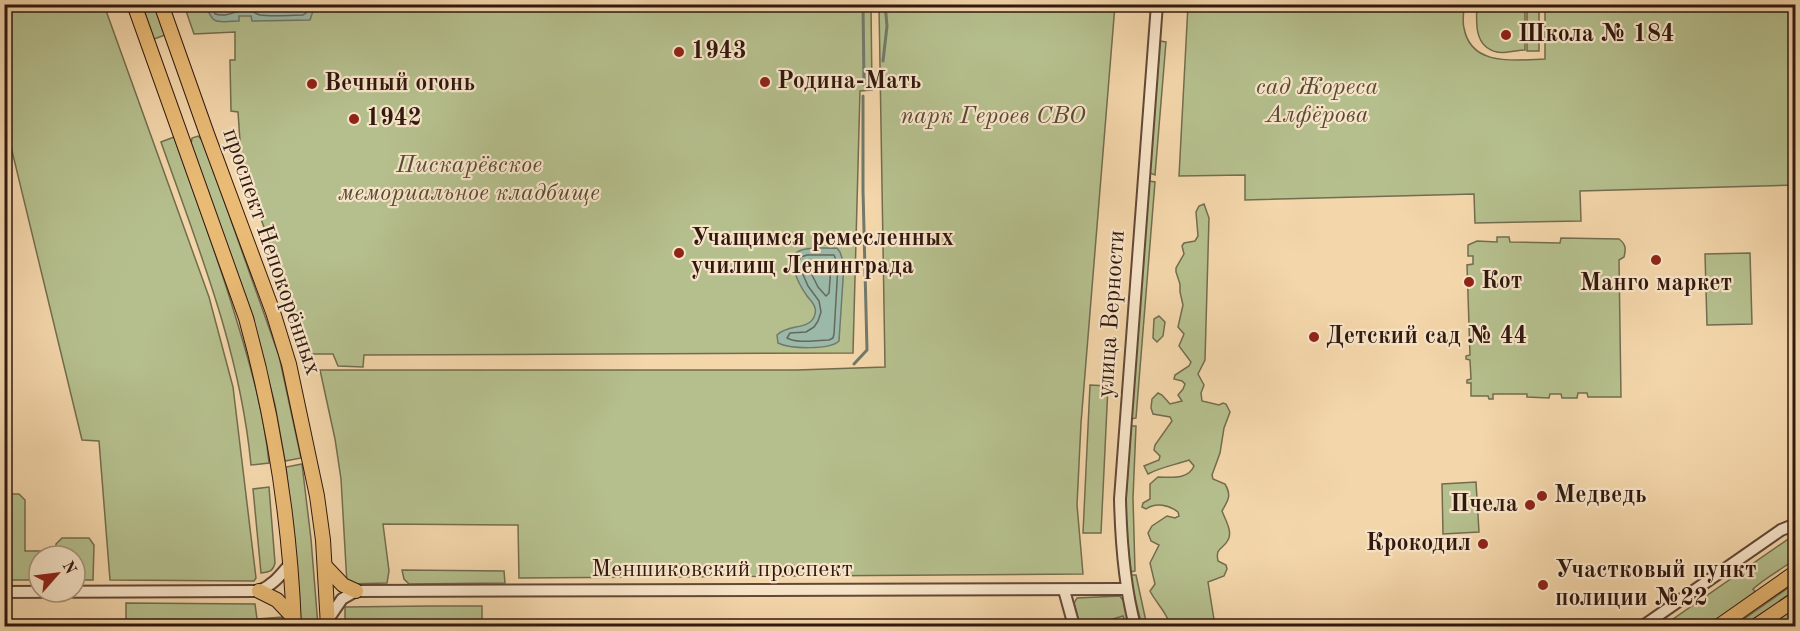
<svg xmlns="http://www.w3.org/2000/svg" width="1800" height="631" viewBox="0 0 1800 631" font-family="'Old Standard TT',serif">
<rect width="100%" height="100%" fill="#f3d6aa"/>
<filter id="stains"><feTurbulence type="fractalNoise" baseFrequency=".00333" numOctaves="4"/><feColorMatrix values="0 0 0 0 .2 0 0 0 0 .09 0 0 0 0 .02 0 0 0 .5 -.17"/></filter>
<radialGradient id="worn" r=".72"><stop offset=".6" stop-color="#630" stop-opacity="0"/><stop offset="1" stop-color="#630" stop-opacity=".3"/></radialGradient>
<g fill="#b5bf8d" stroke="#736c4e" stroke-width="1.5">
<polygon points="4,5 104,5 209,297 233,387 256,578 254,581 110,580 99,441 82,440 5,122"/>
<polygon points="142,5 154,5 165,35 154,39"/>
<polygon points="184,5 871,5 872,90 860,91 853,353 364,355 363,367 338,366 333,354 310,354 233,142 240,141 238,112 231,111 230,60 235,60 235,32 194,34"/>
<polygon points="879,5 1115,5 1081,423 1077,505 1083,574 519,578 518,525 383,524 389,571 387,583 347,584 341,479 335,439 320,370 797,370 885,367"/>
<path d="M1188,5H1464C1464,12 1462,21 1464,28C1471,67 1515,60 1545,59V5H1795V185L1580,191L1581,221L1475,223L1474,194L1245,200V175L1179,176Z"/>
<path d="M1477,5H1525V50C1517,50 1503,54 1497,52C1474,47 1476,22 1477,5Z"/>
<rect x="1527" y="5" width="12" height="46"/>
<polygon points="1160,41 1166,42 1155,175 1150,173"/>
<polygon points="198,136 203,141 279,356 301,458 285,461 275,405 253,318 191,145 192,138"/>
<path d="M174,137C195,196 217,255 235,315C250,364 264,412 269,463L251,465C240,350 199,250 161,142Z"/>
<polygon points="1149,181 1155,182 1136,418 1131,419"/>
<path d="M1204,204L1209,218L1205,360L1198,374L1204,385L1201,393L1202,401L1219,405L1223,403L1226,404L1230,412L1224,428L1220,453L1212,475L1213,479L1225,484C1232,496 1228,500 1222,511C1225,519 1233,532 1228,540C1223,550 1215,547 1218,561L1226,565L1227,569L1224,576L1208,582L1215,626H1170C1169,615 1156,603 1150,591L1155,584L1150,563L1159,545L1151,541L1148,533L1152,526L1167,516L1175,518L1179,516L1178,512C1169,505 1156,502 1146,509L1142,507L1143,503L1150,499V484L1158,477C1171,477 1188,480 1194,466L1189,460C1175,465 1161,467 1148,474L1144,466L1159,460L1160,456L1154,450L1155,445L1172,421L1170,417L1153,414L1151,408L1152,399L1158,393L1162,395L1170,404L1182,401L1178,395L1183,389L1185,384L1182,381L1174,379L1175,375L1189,366L1191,362L1179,346L1184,334L1178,327L1183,305L1180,292V284L1176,272V268L1184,254L1182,246L1184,243L1195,241L1198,236L1196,212L1199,206Z"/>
<path d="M1497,237H1509L1510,242L1560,243L1561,238L1619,239C1626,244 1626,249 1624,257L1619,260L1621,397H1588L1587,393H1578L1577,398H1562L1561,394H1550L1549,398L1527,397V394H1493V399H1489L1488,396H1471V383H1467V380L1471,379L1470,360L1466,359V356L1470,355L1467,265L1473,264V256H1468V245L1477,241L1497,242Z"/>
<polygon points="1750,253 1752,324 1707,325 1705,254"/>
<polygon points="1159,316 1165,322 1163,336 1157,342 1153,338 1154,319"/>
<polygon points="1090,385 1108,386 1101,533 1083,533"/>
<polygon points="1131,426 1136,426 1133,498 1135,571 1131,572 1126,525 1126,498"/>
<polygon points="302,464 311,539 318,626 300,626 294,541 286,467"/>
<polygon points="1476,482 1479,532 1443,534 1442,484"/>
<path d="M269,487L275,563C273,571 270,572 261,573L253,489Z"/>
<polygon points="5,494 19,494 25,500 25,551 56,551 56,544 62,538 89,538 94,545 93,580 75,580 75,556 39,556 39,580 5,580"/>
<path d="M1795,529V559C1781,570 1766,577 1753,589L1756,593L1708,626H1663L1791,537V531Z"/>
<polygon points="402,570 504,571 505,583 409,584 404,579"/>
<polygon points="1131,575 1136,575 1147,626 1142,626 1134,595"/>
<polygon points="1795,583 1795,590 1744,626 1734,626"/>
<polygon points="1120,596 1125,603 1130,626 1126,626 1123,616 1090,626 1080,626 1074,603 1077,598"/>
<polygon points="126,603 255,604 257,619 282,617 282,626 126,626"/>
<polygon points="430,606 482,606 482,626 345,626 345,607"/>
<polygon points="1795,607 1795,626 1768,626"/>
</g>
<g fill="#9bb9a9" stroke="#71796b" stroke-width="1.5">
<path d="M206,5V4L315,5L310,20L252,21L251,16H239V21C218,21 213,27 206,5Z"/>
<path d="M837,248L840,252L844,264L839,341C830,350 790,349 778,343L777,335C788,324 808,330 814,317C815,315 816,310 815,308C814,303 810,300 807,296C800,286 784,258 799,251C810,246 826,249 837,248Z"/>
</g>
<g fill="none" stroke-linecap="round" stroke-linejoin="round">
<g stroke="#66685c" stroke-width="1.5">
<path d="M212,4L215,14C228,18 235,10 247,10C253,10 255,14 260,15C272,17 291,15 303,15L306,13L308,4"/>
<path d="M807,255H834L838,265L834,334L833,338L829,340C815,340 798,344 787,338L790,333L806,332L814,327L818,321L821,312L819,301L808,286L798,263L801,257Z"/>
<polygon points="828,262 831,266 829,293 826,296 818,287 807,265 810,262"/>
</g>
<g stroke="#71796b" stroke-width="3">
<polyline points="863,4 864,85"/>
<polyline points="883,61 887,26 885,4"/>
<polyline points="854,364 867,350 863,190 863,96"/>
</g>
<defs>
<g id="minor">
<polyline points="1064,590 1074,626"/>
<path d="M4,592L259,591C273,585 280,576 290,564"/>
<polyline points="329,618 342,599 356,591 1127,589"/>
<path d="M1135,626C1124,585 1121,541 1120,499L1157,4"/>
<polyline points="1643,626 1781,530 1796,524"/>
</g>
<g id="major">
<path d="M134,4L246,318C274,419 290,522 294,626"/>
<polyline points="161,4 207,134 273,312 289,364 317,496 323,540 328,626"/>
<polyline points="325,566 343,585 356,591"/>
<polyline points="259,591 277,600 293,617"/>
<polyline points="1719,626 1796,572"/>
<polyline points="1756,626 1796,599"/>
</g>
</defs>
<use href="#minor" stroke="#624836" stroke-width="14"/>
<use href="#major" stroke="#31180f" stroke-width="16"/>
<use href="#minor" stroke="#f7e4c8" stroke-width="10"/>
<use href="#major" stroke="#eabb75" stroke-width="14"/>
</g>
<g fill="#8f2418" stroke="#f7e4c8" stroke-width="2">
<circle cx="1506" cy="35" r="6"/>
<circle cx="679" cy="52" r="6"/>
<circle cx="765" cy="82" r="6"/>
<circle cx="312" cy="84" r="6"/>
<circle cx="354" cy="119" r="6"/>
<circle cx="679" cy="253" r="6"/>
<circle cx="1656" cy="260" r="6"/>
<circle cx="1469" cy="282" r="6"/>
<circle cx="1314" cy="337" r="6"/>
<circle cx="1542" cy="496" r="6"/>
<circle cx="1530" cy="505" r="6"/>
<circle cx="1483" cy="544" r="6"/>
<circle cx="1543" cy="585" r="6"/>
</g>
<g text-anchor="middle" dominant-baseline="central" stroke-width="4.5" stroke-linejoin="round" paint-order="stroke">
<g font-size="24" font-weight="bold" fill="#31180f" stroke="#f7e4c8" text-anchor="start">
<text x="1518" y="35">Школа № 184</text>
<text x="691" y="52">1943</text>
<text x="777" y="82">Родина-Мать</text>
<text x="324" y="84">Вечный огонь</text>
<text x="366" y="119">1942</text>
<text x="691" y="239">Учащимся ремесленных<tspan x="691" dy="28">училищ Ленинграда</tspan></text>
<text x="1481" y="282">Кот</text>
<text x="1656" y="284" text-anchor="middle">Манго маркет</text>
<text x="1326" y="337">Детский сад № 44</text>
<text x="1554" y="496">Медведь</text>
<text x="1518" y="505" text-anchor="end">Пчела</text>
<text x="1471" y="544" text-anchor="end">Крокодил</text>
<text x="1555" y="571">Участковый пункт<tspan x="1555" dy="28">полиции №22</tspan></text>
</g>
<g font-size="24" font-style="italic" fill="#594a35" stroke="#f7e4c8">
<text x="1317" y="88">сад Жореса<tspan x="1317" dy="28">Алфёрова</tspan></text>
<text x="993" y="117">парк Героев СВО</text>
<text x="469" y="166">Пискарёвское<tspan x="469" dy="28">мемориальное кладбище</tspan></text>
</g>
<g font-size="24" fill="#31180f" stroke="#f7e4c8">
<text transform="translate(271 252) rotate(71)">проспект Непокорённых</text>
<text transform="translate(1112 314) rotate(-86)">улица Верности</text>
<text x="722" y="570">Меншиковский проспект</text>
</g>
</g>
<rect width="1800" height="631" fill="none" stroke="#f3d6aa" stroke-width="24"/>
<rect x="6" y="6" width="1788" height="619" fill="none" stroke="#31180f" stroke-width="3"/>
<rect x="12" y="12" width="1776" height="607" fill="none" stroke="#31180f" stroke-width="1.5"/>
<g transform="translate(57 574) rotate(62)"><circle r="28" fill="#f7e4c8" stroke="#a8927e" stroke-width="1.5"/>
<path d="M0-4.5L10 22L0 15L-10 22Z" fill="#8f2418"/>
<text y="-9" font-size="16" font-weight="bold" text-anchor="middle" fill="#31180f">N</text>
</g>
<rect width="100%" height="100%" filter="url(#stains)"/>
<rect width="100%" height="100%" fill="url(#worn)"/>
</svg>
